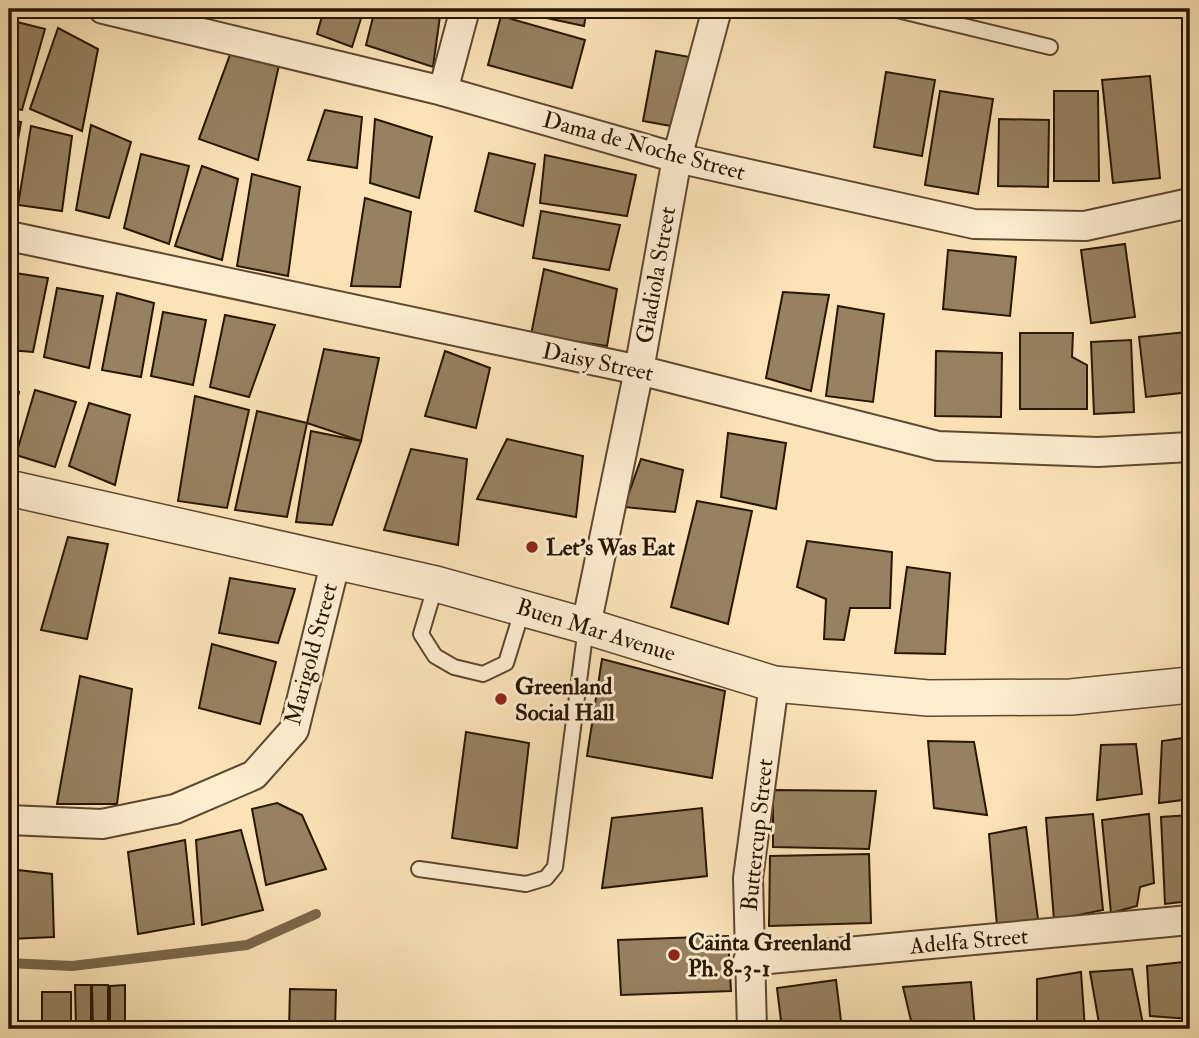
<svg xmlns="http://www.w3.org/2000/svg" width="1199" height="1038" viewBox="0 0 1199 1038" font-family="'IM FELL Double Pica',serif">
<rect width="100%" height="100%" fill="#fbe3b7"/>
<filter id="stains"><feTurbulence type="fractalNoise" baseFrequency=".00286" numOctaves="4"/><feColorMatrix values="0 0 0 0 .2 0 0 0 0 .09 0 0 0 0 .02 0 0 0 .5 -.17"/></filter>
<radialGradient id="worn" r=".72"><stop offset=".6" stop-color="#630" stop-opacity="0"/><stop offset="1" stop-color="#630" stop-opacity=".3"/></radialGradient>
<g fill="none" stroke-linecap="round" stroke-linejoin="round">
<polyline stroke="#7b6749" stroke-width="10" points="9,963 72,966 247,945 316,914"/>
</g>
<g fill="#968160" stroke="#281602" stroke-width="2">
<polygon points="324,9 364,9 352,47 317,34"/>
<polygon points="375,9 441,9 433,67 366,45"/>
<polygon points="515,9 587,9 584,26 514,11"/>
<polygon points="501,16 585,40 572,88 488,65"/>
<polygon points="9,20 45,29 22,110 9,108"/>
<polygon points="58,28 98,49 82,131 30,109"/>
<polygon points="656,51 695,58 682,128 643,121"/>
<polygon points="231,52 279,65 258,160 199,139"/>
<polygon points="886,72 935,80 922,156 874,147"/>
<polygon points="1150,76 1160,178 1113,183 1102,80"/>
<polygon points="940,91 993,99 978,194 925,185"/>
<polygon points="1054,91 1098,91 1099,181 1054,181"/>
<polygon points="325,110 362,117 357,168 308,160"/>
<polygon points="9,119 21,122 9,192"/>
<polygon points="375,119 432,137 419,198 370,183"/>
<polygon points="999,119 1049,120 1048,187 998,186"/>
<polygon points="91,125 131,142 109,218 76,210"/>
<polygon points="31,126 72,136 62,211 18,205"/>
<polygon points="489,153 535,164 523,226 475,211"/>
<polygon points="141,154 189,166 169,244 124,228"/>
<polygon points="545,155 636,175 627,216 540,203"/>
<polygon points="202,166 238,179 222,260 175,246"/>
<polygon points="252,174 300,187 288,276 237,266"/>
<polygon points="365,198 411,212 400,287 351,286"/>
<polygon points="541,211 620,225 609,270 533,258"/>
<polygon points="1190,224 1190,269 1184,225"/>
<polygon points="1125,244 1135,317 1091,323 1081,250"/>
<polygon points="948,250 1016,257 1010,316 943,309"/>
<polygon points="544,269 617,289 607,346 531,335"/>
<polygon points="9,272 48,278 33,352 9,350"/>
<polygon points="57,288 103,296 89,368 44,357"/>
<polygon points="783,292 829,295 811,391 766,378"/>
<polygon points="117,293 154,303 141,377 102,370"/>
<polygon points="838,306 884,314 873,402 826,396"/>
<polygon points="163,312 206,320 193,385 151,376"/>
<polygon points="225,315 275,325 249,397 210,387"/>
<polygon points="1186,332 1190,392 1146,397 1139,337"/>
<polygon points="1020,333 1073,333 1072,357 1087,365 1087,409 1020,409"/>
<polygon points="1131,340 1134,412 1094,414 1091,342"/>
<polygon points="324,349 379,358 361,441 307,423"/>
<polygon points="445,351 490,368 476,428 425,416"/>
<polygon points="936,351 1002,353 1001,417 935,416"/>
<polygon points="9,389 19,392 9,434"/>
<polygon points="35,390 76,402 55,467 16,455"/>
<polygon points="195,396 249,410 227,508 178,501"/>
<polygon points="89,403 130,415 115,485 69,466"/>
<polygon points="257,411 307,423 287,517 235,510"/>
<polygon points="311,431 361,441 332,525 296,522"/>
<polygon points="728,433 786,443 776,509 721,497"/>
<polygon points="507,439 583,456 576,517 477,499"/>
<polygon points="411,449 467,459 458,545 384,530"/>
<polygon points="641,459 683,470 675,512 624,507"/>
<polygon points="697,501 752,511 728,624 671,607"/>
<polygon points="68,537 108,544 87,639 41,630"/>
<polygon points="807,541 892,552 890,608 850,608 844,640 824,639 826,599 797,587"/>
<polygon points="907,567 950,573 945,654 895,653"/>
<polygon points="230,578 295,589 278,643 219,633"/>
<polygon points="212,644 276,662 260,724 199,708"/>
<polygon points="602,659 725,691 712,778 587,756"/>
<polygon points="80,676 132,689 117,804 57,804"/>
<polygon points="466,732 529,743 517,848 452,838"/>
<polygon points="1190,737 1190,799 1159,803 1162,741"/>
<polygon points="928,741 974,742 987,815 934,808"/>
<polygon points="1136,744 1142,794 1097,800 1101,745"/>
<polygon points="773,790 876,791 869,849 773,847"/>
<polygon points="277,803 302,815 326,869 266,885 252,809"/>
<polygon points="702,808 707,876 602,888 612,818"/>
<polygon points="1093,814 1103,910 1054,920 1046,818"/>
<polygon points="1149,814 1154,883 1140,887 1137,906 1111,913 1102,820"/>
<polygon points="1190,815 1190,901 1165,904 1161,817"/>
<polygon points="1026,827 1038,919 997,926 989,834"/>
<polygon points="241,830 263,910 202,925 196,840"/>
<polygon points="185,840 194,924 138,934 128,852"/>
<polygon points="869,854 871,923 769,926 770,856"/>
<polygon points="9,869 52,874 54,937 9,939"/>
<polygon points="728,936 731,991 621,995 618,940"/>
<polygon points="1183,962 1190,989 1190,1019 1150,1016 1147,966"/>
<polygon points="1132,969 1144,1029 1100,1029 1090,972"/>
<polygon points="1081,972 1085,1029 1037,1029 1037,979"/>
<polygon points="836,980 842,1029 782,1029 777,988"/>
<polygon points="971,982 975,1029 913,1029 903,987"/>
<polygon points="75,985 91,985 91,1029 76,1029"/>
<polygon points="92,985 108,985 108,1029 93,1029"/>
<polygon points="125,985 125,1029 110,1029 110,986"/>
<polygon points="290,989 336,990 335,1029 289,1029"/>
<rect x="42" y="992" width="29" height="37"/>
</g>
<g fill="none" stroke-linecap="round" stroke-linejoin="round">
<defs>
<g id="service">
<polyline points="893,9 1050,47"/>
<polyline points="436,584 421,634 435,656 454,667 483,674 506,663 523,608"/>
<polyline points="419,869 526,884 546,878 555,867 586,627"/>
</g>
<g id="minor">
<polyline points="103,9 443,91 677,158 974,224 1085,226 1190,203"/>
<polyline points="443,91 465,9"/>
<polyline points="9,236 639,370 938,446 1098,452 1190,447"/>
<polyline points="586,626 639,370 677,158 717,9"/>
<polyline points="9,820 102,824 175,809 254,775 294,730 336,560"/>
<polyline points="748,961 1190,920"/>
<polyline points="752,1029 748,878 774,684"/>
</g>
<polyline id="tertiary" points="9,488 436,584 586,626 774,684 928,698 1071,697 1190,685"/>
</defs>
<use href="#service" stroke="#5d492f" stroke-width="18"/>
<use href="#minor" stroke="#5d492f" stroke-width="32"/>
<use href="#tertiary" stroke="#5d492f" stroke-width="38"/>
<use href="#service" stroke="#fcedd0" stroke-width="14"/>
<use href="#minor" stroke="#fcedd0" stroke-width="28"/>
<use href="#tertiary" stroke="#fcedd0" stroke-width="35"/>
</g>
<g fill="#8f2418" stroke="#fcedd0" stroke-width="2.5">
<circle cx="532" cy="547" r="7"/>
<circle cx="501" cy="699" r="7"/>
<circle cx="674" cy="955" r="7"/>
</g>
<g text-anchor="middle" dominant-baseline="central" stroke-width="6" stroke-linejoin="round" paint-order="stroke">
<g font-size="23" fill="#281602" stroke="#fcedd0">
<text transform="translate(644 146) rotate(15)">Dama de Noche Street</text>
<text transform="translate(656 275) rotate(-80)">Gladiola Street</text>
<text transform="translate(598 362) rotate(12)">Daisy Street</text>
<text transform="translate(596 630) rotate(17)">Buen Mar Avenue</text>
<text transform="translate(311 654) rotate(-75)">Marigold Street</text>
<text transform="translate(757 835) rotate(-84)">Buttercup Street</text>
<text transform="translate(969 941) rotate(-5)">Adelfa Street</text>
</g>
<g font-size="23" font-weight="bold" fill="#281602" stroke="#fcedd0" text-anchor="start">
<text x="546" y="547">Let's Was Eat</text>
<text x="515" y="686">Greenland<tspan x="515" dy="26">Social Hall</tspan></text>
<text x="688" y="942">Cainta Greenland<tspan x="688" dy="26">Ph. 8-3-1</tspan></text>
</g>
</g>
<rect width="1199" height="1038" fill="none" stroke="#fbe3b7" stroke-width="35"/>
<rect x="10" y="10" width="1178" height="1017" fill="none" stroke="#281602" stroke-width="3.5"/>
<rect x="18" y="18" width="1164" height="1003" fill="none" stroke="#281602" stroke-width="2"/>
<rect width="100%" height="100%" filter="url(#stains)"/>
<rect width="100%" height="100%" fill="url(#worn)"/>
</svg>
